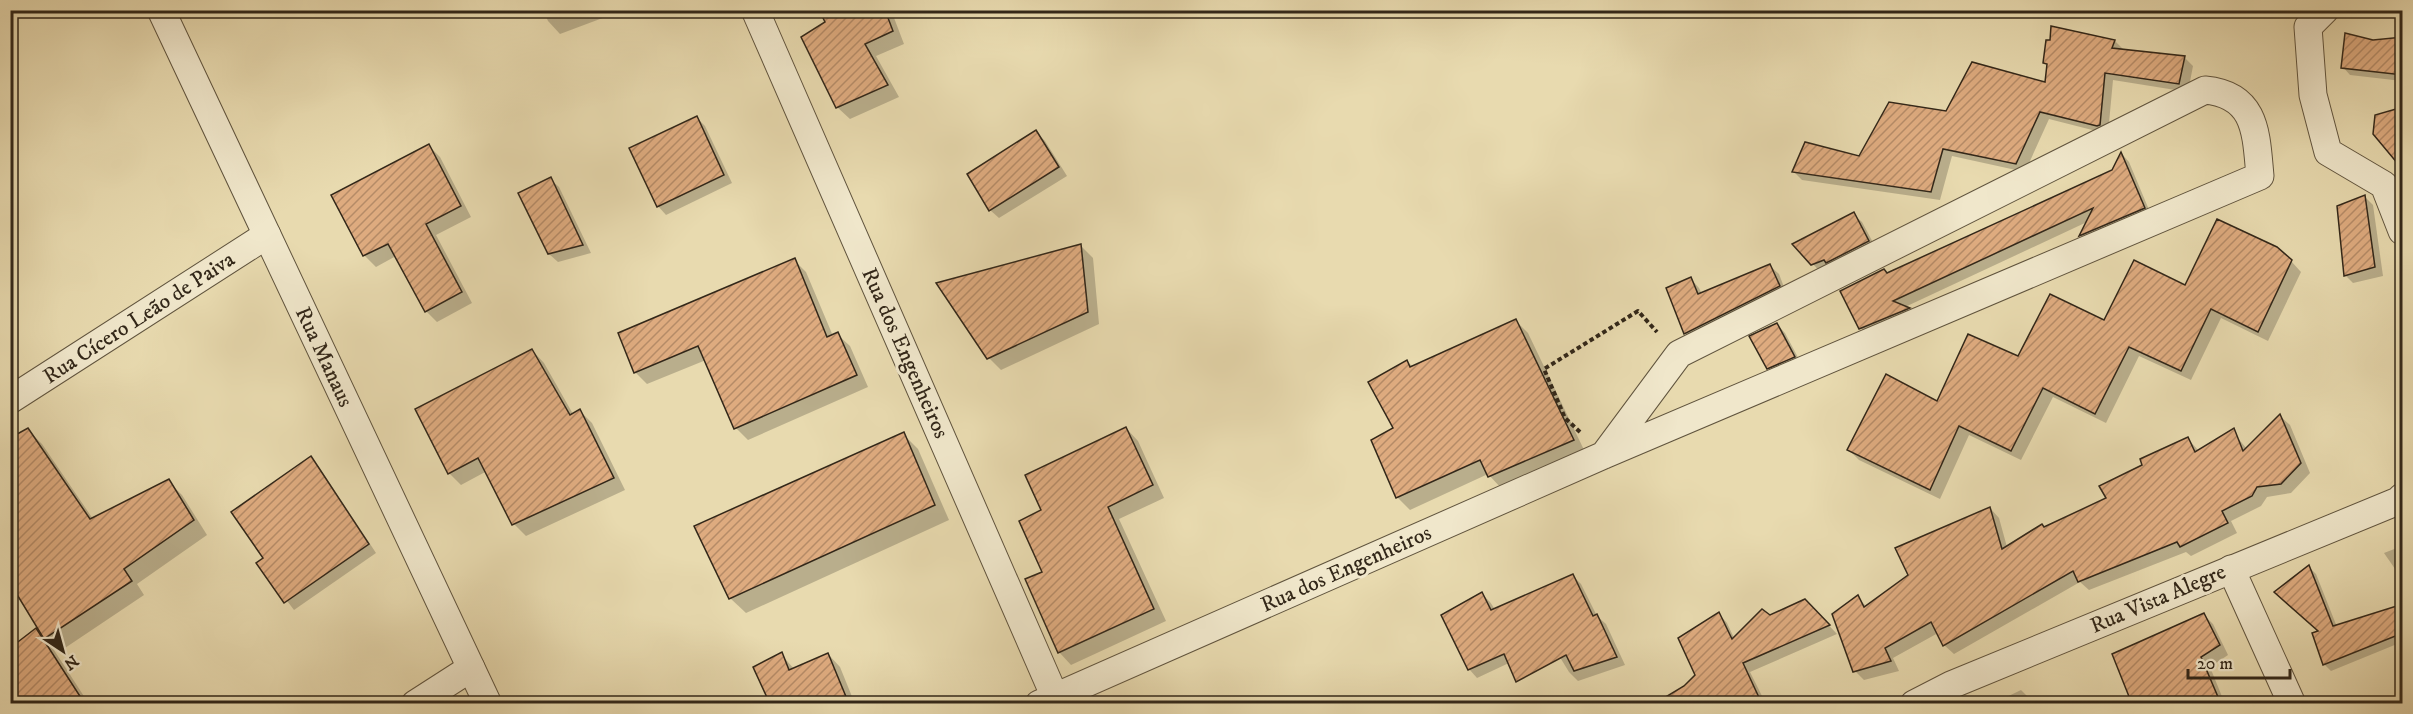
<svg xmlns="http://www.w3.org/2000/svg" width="2413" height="714" viewBox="0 0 2413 714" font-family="'IM FELL DW Pica',serif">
<defs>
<pattern id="building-hatch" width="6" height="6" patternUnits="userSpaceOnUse" patternTransform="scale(1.5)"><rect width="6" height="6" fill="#deab7f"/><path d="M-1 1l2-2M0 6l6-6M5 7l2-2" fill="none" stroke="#b58b67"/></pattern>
</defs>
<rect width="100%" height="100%" fill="#e8daaf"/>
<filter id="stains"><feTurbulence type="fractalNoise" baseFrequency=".00333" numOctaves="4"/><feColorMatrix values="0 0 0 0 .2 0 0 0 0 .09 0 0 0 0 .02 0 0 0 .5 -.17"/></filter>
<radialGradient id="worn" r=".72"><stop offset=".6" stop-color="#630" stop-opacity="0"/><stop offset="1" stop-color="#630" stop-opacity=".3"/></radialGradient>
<g fill="#0003">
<polygon points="355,10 385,10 362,18"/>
<polygon points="543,10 624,10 560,34 548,21"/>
<polygon points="820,10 891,10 904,44 876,56 899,97 850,119 837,107 827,23"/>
<polygon points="2053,28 2115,41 2124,50 2184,57 2193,66 2188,92 2113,80 2108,134 2049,119 2025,172 1952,156 1940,200 1802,180 1794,172 1860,157 1947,113 2046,83 2048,66 2045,63"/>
<polygon points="2402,38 2402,81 2350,75 2343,67 2373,42"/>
<polygon points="697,118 705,126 732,183 666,215 658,206"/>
<polygon points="1036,132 1045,141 1067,176 999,218 990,210"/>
<polygon points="429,146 440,157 471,217 436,235 472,303 437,322 426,311 396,256 376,267 364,255 333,195"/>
<polygon points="2122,154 2129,162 2152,217 2089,244 2081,236 2087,222 1905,307 1916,317 1869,337 1861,328 1842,292 1888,274 2113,171"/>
<polygon points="550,179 559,187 591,253 558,262 549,254"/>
<polygon points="2365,197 2373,205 2383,276 2353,283 2345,275"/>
<polygon points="1853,214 1862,222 1877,250 1821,273 1813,264"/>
<polygon points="1081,246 1093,258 1099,324 1001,370 989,358"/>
<polygon points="794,260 806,272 833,336 837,334 850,346 868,387 748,440 736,428 706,360 647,384 635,372"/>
<polygon points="2291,261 2301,272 2268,341 2221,318 2191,380 2139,356 2106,423 2053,397 2021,460 1969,435 1940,499 1859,460 1849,450 2019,358 2186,287"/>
<polygon points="1770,266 1779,274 1787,295 1694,342 1685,333 1691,279 1699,288 1702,294"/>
<polygon points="1516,321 1528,333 1585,452 1501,488 1488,474 1410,510 1398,498 1373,440 1395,429 1407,361 1413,367"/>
<polygon points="1777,324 1785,333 1802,365 1776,376 1768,368"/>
<polygon points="532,350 544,363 573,414 580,411 592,423 625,490 526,536 514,524 487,471 461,485 449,473"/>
<polygon points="2280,416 2290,425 2310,473 2291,493 2267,497 2261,506 2231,521 2237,533 2191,556 2186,552 2089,590 2080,582 1954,654 1944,645 1938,633 1893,658 1899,671 1864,680 1855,671 1857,597 1867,607 1910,575 1990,508 1999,518 2007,547 2108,499 2144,466 2188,439 2199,451 2236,436 2247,449"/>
<polygon points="1126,428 1138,441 1164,498 1119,519 1166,621 1071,665 1059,652 1043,511"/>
<polygon points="28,430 42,444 93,519 168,481 182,495 207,535 137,584 144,595 59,652 52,647 89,704 10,704 36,630 44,638 19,593 10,599 10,440"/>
<polygon points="903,434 918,449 949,520 746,613 730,598"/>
<polygon points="310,458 319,467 376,553 294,610 258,563 265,559"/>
<polygon points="2402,546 2402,579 2384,553"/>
<polygon points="2309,567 2316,574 2337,627 2402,609 2402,642 2331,671 2324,664"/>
<polygon points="1573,576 1581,584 1597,616 1606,624 1625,665 1578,681 1569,672 1523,597"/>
<polygon points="1482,594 1490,602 1526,655 1477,678 1469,669"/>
<polygon points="1805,600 1837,634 1750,672 1766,704 1657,704 1685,688 1697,676 1719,614 1727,623 1734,638 1769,617"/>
<polygon points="2203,614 2213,624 2228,655 2210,667 2225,704 2133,704"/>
<polygon points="781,654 794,669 828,654 840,667 855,704 771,704"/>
<polygon points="2021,690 2028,697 2030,704 1992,704"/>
<polygon points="2400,699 2402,704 2387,704"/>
</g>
<g fill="url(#building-hatch)" stroke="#322719" stroke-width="1.5">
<polygon points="819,10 885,10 893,31 865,44 888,85 836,108 801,37 825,22"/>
<polygon points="2051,26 2115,40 2112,48 2185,56 2179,84 2105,73 2100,125 2097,126 2040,112 2016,164 1943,149 1931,192 1792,172 1805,142 1859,156 1889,102 1946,111 1972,62 2045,82 2047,64 2043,63 2046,40 2050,40"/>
<polygon points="2345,33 2373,40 2403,37 2403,75 2341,68"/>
<polygon points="2403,107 2403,170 2373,134 2375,115"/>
<polygon points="697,116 724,175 657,207 629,148"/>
<polygon points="1036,130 1059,167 989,211 967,174"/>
<polygon points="429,144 461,206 426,224 462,292 425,312 388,244 363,256 331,195"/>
<polygon points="2121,152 2145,208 2079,236 2093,208 1893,301 1910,308 1859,329 1840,291 1884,269 1887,273 2112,170"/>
<polygon points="551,177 583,245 548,254 518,193"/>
<polygon points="2365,195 2375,267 2344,276 2337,206"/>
<polygon points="1854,212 1869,241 1826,263 1824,260 1811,265 1792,244"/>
<polygon points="2217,219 2277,247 2292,260 2258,332 2211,309 2181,371 2129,347 2095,414 2043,388 2011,451 1959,426 1930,490 1847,450 1886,374 1937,401 1968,334 2018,356 2050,294 2104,320 2134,260 2185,285"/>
<polygon points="1081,244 1088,312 987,359 936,283"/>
<polygon points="795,258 827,337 838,332 857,375 734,429 698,346 634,373 618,333"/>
<polygon points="1770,264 1780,286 1684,334 1666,288 1691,277 1698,294"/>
<polygon points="1516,319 1574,440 1488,477 1480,460 1396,498 1371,440 1393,428 1368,382 1407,360 1410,367"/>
<polygon points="1777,323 1795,357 1767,369 1749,336"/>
<polygon points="532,349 570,415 580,409 614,478 512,525 478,458 448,474 415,409"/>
<polygon points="2280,414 2301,463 2281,484 2257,487 2252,496 2222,511 2228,523 2180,547 2177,542 2078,582 2073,571 1943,646 1931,622 1885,648 1891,661 1853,672 1832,614 1858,595 1864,607 1908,575 1895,548 1990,507 2002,549 2042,524 2044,527 2106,498 2099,486 2142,465 2140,459 2188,437 2195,452 2234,428 2243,451"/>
<polygon points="1126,427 1153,485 1108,507 1154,609 1058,653 1025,579 1042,572 1019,521 1041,510 1025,475"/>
<polygon points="28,428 90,519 169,479 194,520 124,569 132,581 44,639 10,583 10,438"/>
<polygon points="904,432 935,505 729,599 694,526"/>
<polygon points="311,456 369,544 284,603 256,563 263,558 231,512"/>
<polygon points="2309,565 2333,626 2403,604 2403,633 2323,665 2312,633 2318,631 2274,592"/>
<polygon points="1573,574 1593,616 1597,614 1617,657 1574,671 1566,655 1516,682 1504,654 1468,670 1441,615 1482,592 1491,610"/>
<polygon points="1805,599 1830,625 1743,663 1762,704 1654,704 1684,686 1695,675 1678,638 1719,612 1732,639 1762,609 1770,615"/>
<polygon points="2204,613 2220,645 2201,657 2221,704 2132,704 2112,654"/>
<polygon points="36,628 85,704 10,704 10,648"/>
<polygon points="782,652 789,670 828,653 849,704 770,704 753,667"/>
</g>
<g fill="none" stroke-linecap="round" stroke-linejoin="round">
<defs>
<g id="street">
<polyline points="161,10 488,704"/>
<polyline points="755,10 1058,704"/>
<polyline points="2325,10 2308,27 2313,95 2328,152 2384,185 2402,231"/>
<polyline points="10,400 267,235"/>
<polyline points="2231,569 2292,704"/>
<polyline points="415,704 471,668"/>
<path d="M1039,704L1604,455L2260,176C2256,134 2257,95 2205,90L1679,354L1604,455"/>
<polyline points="1914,704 1951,685 2398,501 2402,497"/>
</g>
</defs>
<use href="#street" stroke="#60543e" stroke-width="29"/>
<polyline stroke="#322719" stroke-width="4" stroke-dasharray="4.5 3" stroke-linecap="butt" points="1580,432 1565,418 1544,369 1638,311 1657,332"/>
<use href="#street" stroke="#f0e7cb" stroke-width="27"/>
</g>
<g text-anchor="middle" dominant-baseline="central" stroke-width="6" stroke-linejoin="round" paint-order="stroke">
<g font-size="22" fill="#322719" stroke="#f0e7cb">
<text transform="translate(139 318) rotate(-33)">Rua Cícero Leão de Paiva</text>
<text transform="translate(905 353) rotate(66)">Rua dos Engenheiros</text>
<text transform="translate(324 357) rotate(65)">Rua Manaus</text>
<text transform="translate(1346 569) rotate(-24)">Rua dos Engenheiros</text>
<text transform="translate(2158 599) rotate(-23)">Rua Vista Alegre</text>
</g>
</g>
<rect width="2413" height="714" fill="none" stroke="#e8daaf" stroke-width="36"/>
<rect x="12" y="12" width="2389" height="690" fill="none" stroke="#322719" stroke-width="3"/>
<rect x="18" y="18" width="2377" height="678" fill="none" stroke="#322719" stroke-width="1.5"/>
<g transform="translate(63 651) rotate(144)" stroke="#f0e7cb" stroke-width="4.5" paint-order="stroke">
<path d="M0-4.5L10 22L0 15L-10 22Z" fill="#322719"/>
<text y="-9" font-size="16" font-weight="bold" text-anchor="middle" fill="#322719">N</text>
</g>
<path d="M2188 669v9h102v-9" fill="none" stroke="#322719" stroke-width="3"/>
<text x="2197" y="669" font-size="18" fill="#322719" stroke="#f0e7cb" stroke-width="4.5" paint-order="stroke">20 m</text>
<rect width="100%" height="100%" filter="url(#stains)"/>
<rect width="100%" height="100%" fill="url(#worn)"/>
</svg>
